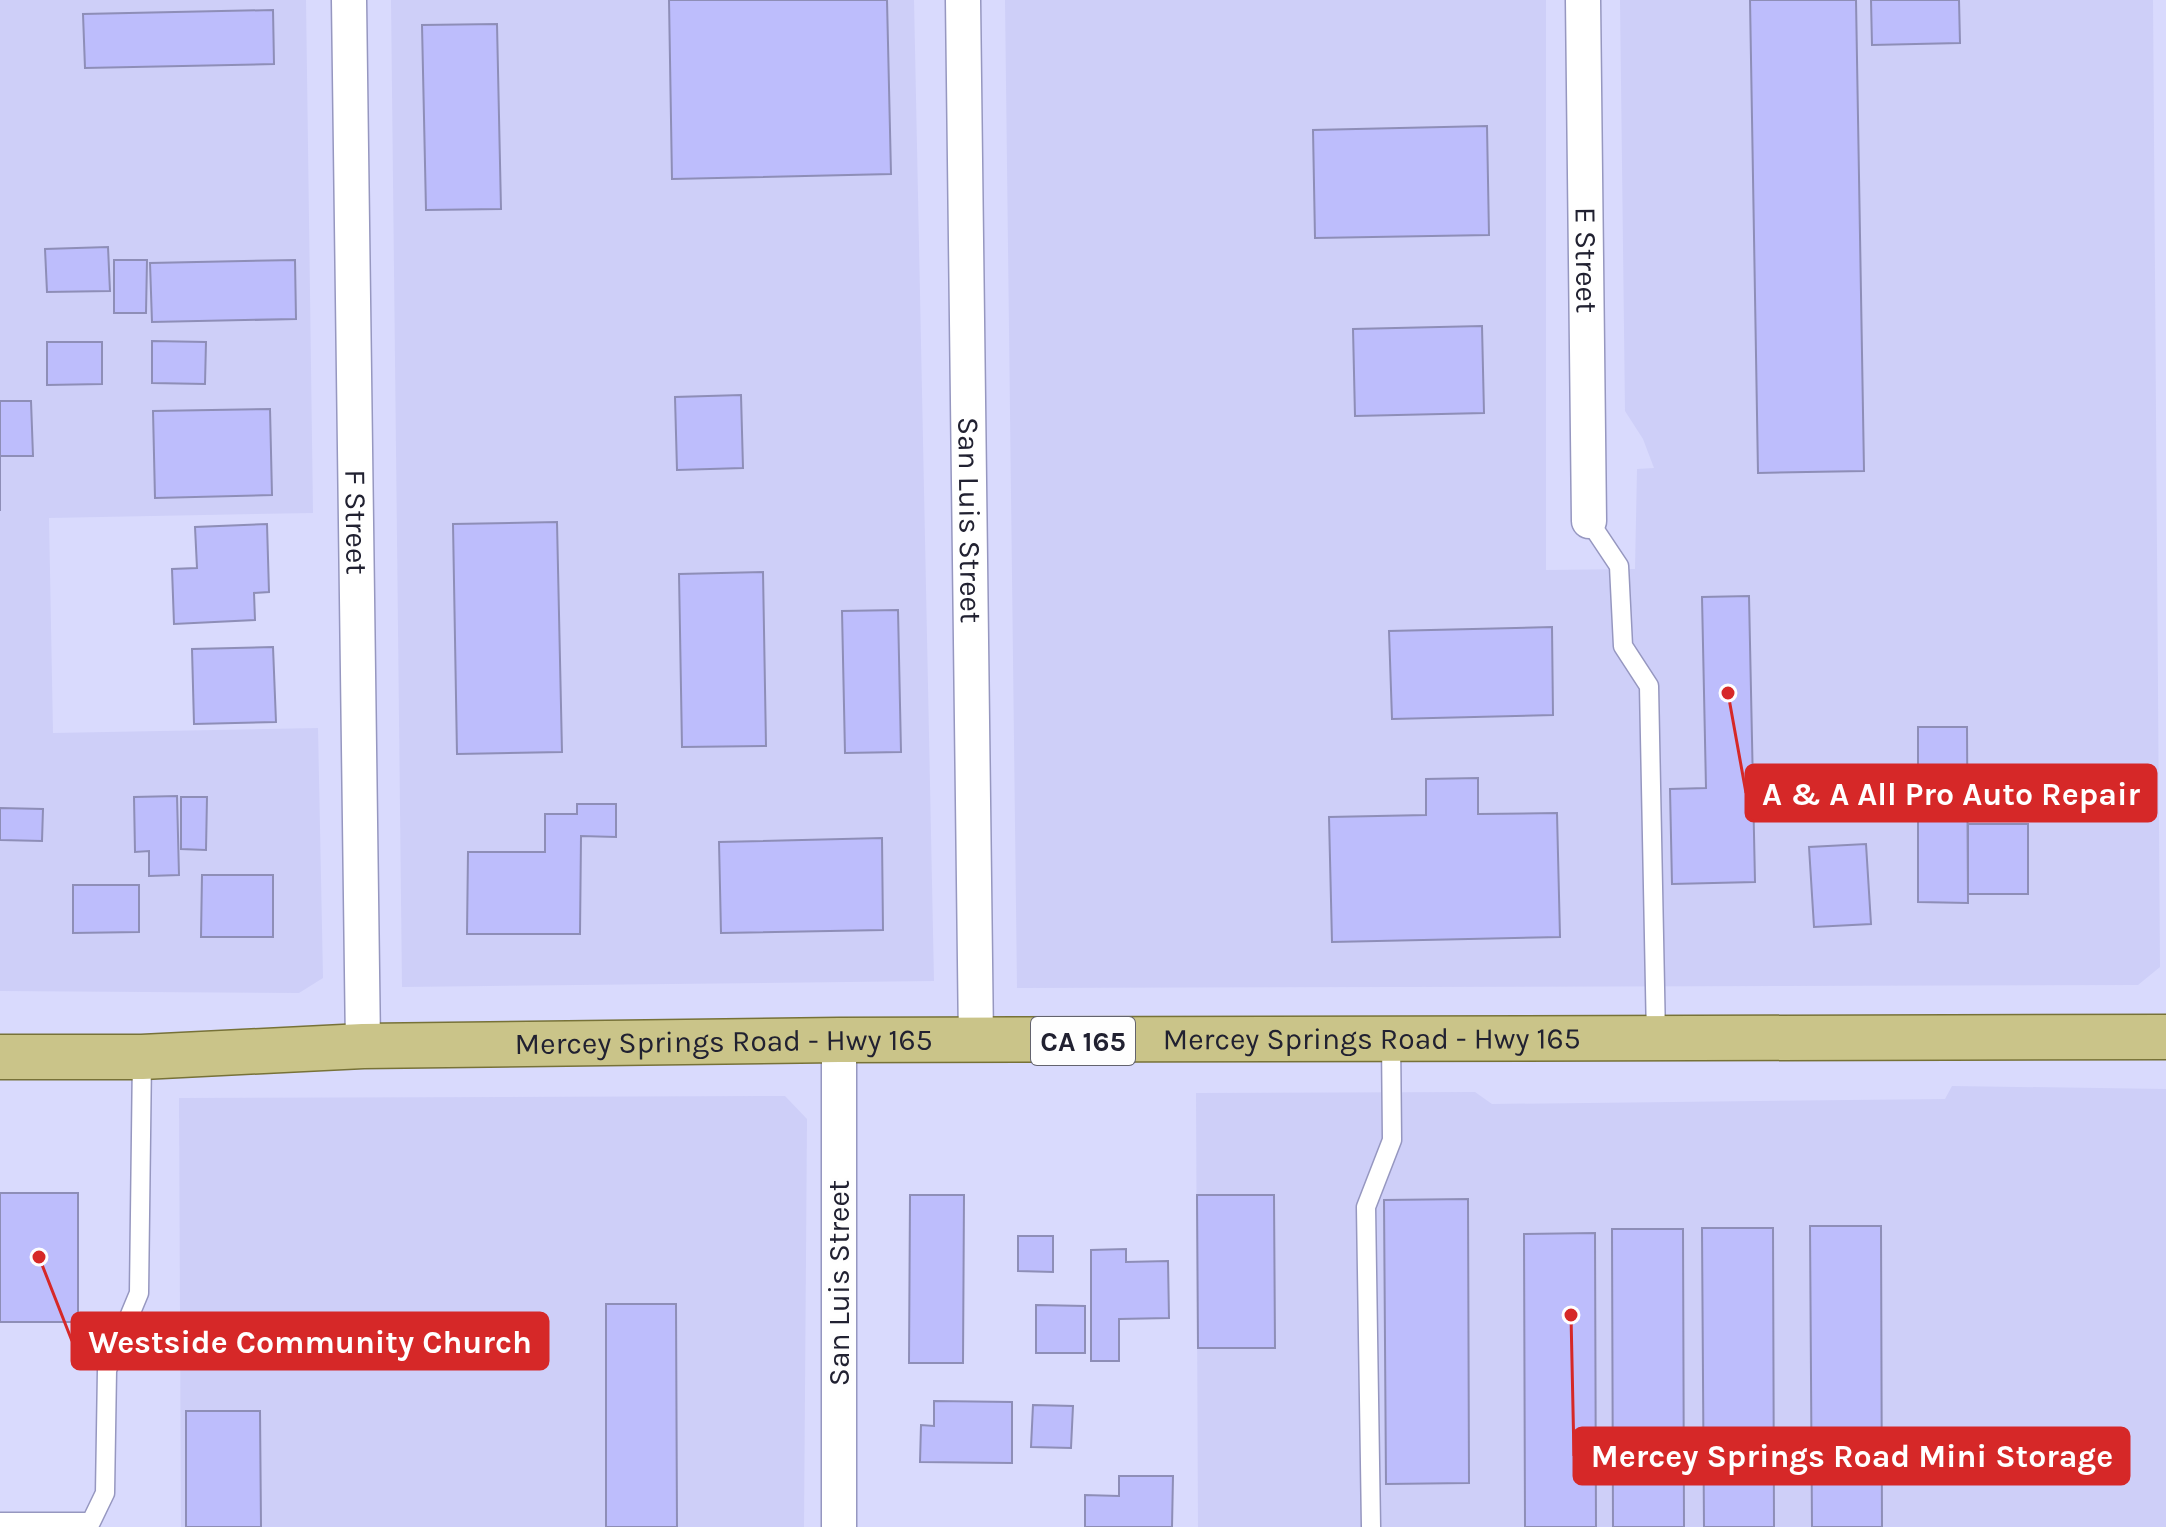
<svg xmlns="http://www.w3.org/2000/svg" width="2166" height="1527" viewBox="0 0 2166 1527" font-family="Karla,sans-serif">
<rect width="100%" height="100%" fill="#d9dafd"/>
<g fill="#cecff8">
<polygon points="0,0 306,0 313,513 49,518 53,733 318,728 323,978 299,993 0,991"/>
<polygon points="391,0 914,0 934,981 402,987"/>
<polygon points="1005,0 1546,0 1546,570 1635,569 1637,469 1654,468 1643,439 1625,411 1620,0 2153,0 2160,967 2138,985 1017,988"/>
<polygon points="1952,1086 2166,1089 2166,1527 1198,1527 1196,1093 1475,1092 1492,1104 1945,1099"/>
<polygon points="785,1096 807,1119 804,1527 181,1527 179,1098"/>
</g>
<g fill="#bdbdfc" stroke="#8e8eb7" stroke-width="2">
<polygon points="669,0 887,0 891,174 672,179"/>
<polygon points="1750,0 1856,0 1864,471 1758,473"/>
<polygon points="1871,0 1959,0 1960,43 1872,45"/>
<polygon points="273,10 274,64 85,68 83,14"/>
<polygon points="497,24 501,209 426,210 422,25"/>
<polygon points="1487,126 1489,235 1315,238 1313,130"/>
<polygon points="108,247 110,291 47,292 45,249"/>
<polygon points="114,260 147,260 146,313 114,313"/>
<polygon points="295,260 296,319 152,322 150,263"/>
<polygon points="1482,326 1484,413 1355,416 1353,329"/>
<polygon points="152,341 206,342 205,384 152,383"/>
<polygon points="47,342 102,342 102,384 47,385"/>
<polygon points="741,395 743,468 677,470 675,397"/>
<polygon points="0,401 31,401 33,456 0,456 0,511"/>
<polygon points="270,409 272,495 155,498 153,411"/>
<polygon points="557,522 562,752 457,754 453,524"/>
<polygon points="267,524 269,592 254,593 255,620 174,624 172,569 197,568 195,527"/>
<polygon points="763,572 766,746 682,747 679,574"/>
<polygon points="1749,596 1755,882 1672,884 1670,789 1706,788 1702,597"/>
<polygon points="898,610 901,752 845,753 842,611"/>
<polygon points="1552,627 1553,715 1392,719 1389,631"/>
<polygon points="273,647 276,722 194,724 192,649"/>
<polygon points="1918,727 1967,727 1968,903 1918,902"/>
<polygon points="1478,778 1478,814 1557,813 1560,937 1332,942 1329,817 1426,815 1426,779"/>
<polygon points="177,796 179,875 149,876 149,851 135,852 134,797"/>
<polygon points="181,797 207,797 206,850 181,849"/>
<polygon points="577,804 616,804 616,837 581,836 580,934 467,934 468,852 545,852 545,814 577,814"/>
<polygon points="0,808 43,809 42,841 0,840"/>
<rect x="1968" y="824" width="60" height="70"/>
<polygon points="882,838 883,930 721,933 719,842"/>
<polygon points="1866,844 1871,924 1814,927 1809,847"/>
<polygon points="202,875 273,875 273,937 201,937"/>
<polygon points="73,885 139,885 139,932 73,933"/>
<rect x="0" y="1193" width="78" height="129"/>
<polygon points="910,1195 964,1195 963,1363 909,1363"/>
<polygon points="1197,1195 1274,1195 1275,1348 1198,1348"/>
<polygon points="1468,1199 1469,1483 1386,1484 1384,1200"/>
<polygon points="1810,1226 1881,1226 1882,1527 1812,1527"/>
<polygon points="1702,1228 1773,1228 1774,1527 1704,1527"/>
<polygon points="1612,1229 1683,1229 1684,1527 1613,1527"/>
<polygon points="1595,1233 1596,1527 1525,1527 1524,1234"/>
<polygon points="1018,1236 1053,1236 1053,1272 1018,1271"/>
<polygon points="1126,1249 1126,1262 1168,1261 1169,1318 1119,1319 1119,1361 1091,1361 1091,1250"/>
<polygon points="606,1304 676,1304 677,1527 606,1527"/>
<polygon points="1036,1305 1085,1306 1085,1353 1036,1353"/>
<polygon points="934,1401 1012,1402 1012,1463 920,1462 921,1425 934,1426"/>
<polygon points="1033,1405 1073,1406 1071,1448 1031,1447"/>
<polygon points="186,1411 260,1411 261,1527 186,1527"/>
<polygon points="1119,1476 1173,1476 1172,1527 1085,1527 1085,1495 1119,1496"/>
</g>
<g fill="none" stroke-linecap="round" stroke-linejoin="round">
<defs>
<g id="lane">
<polyline points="1589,521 1619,566 1623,646 1649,686 1656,1037"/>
<polyline points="0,1522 91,1522 105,1493 107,1370 139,1293 142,1057"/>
<polyline points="1371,1527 1366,1207 1392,1140 1391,1039"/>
</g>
<g id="street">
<path id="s1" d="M349,0L363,1046"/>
<path id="s2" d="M963,0L976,1041"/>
<path id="s3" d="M1583,0L1589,521"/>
<polyline points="839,1527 839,1040"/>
</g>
<g id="primary">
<path id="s4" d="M0,1057H142L363,1046L839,1040L2166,1037"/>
</g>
</defs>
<use href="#lane" stroke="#9697c0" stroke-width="21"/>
<use href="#street" stroke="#9697c0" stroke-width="37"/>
<use href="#primary" stroke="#777238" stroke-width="47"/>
<use href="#lane" stroke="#fff" stroke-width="18"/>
<use href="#street" stroke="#fff" stroke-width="34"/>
<use href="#primary" stroke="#cac489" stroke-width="44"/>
</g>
<g text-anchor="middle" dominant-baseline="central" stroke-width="6" stroke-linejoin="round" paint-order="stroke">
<rect fill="#fefefe" stroke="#63636e" stroke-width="2" x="1031" y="1017" width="104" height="48" rx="6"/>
<g font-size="28" font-weight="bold" fill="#212131">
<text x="1083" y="1041">CA 165</text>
</g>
<g font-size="30" fill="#212131" stroke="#fefefe">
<text stroke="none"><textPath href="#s3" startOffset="260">E Street</textPath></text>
<text stroke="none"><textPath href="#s2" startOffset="520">San Luis Street</textPath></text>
<text stroke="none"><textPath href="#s1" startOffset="522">F Street</textPath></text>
<text stroke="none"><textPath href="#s4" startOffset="1372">Mercey Springs Road - Hwy 165</textPath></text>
<text stroke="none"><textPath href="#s4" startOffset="724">Mercey Springs Road - Hwy 165</textPath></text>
<text transform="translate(839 1283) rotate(-90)">San Luis Street</text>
</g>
</g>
<path fill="none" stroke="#d62828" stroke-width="3" d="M1728 693L1746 793M39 1257L72 1341M1571 1315L1574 1456"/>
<g fill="#d62828" stroke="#fefefe" stroke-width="3">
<circle cx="1728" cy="693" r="8"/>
<circle cx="39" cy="1257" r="8"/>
<circle cx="1571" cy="1315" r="8"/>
</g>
<g fill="#d62828" stroke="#d62828" stroke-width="3">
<rect x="1746" y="765" width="410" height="56" rx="8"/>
<rect x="72" y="1313" width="476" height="56" rx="8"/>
<rect x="1574" y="1428" width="555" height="56" rx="8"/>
</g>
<g font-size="32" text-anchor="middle" font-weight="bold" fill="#fff">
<text x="1951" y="805">A &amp; A All Pro Auto Repair</text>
<text x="310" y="1353">Westside Community Church</text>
<text x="1852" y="1467">Mercey Springs Road Mini Storage</text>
</g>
</svg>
